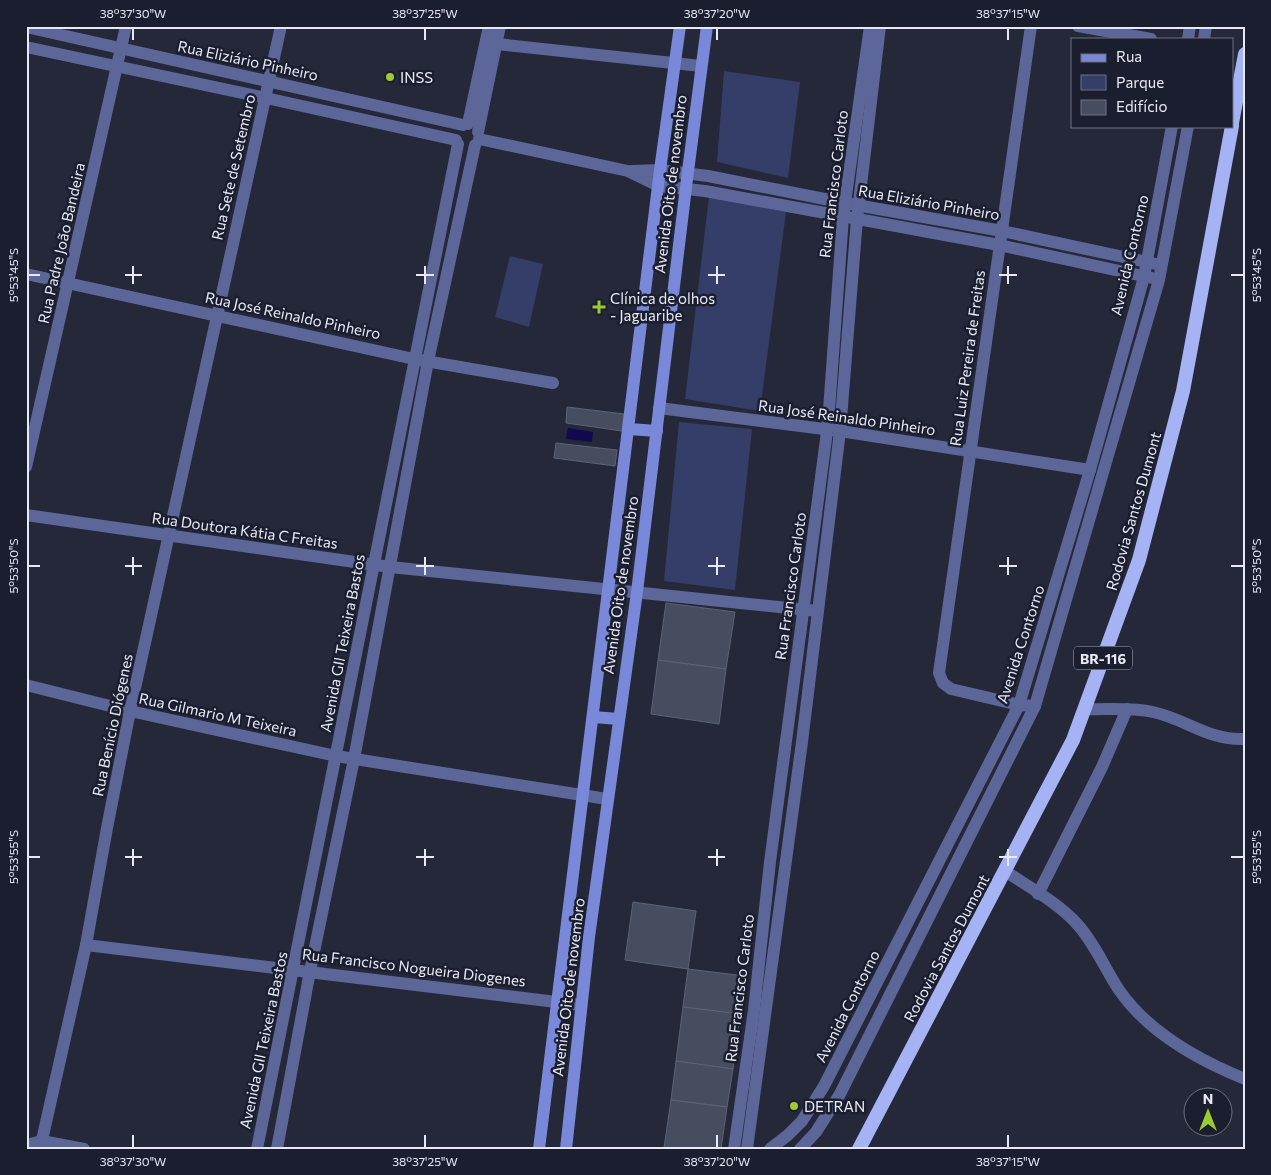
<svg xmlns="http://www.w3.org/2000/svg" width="1271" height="1175" viewBox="0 0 1271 1175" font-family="Commissioner,sans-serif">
<rect width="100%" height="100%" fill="#242839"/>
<g fill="#353d69">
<polygon points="724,71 800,82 788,178 717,162"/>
<polygon points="709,196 786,212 760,411 685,399"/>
<polygon points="510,256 543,264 529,327 495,317"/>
<polygon points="679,422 752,429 735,590 664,581"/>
</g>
<polygon fill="#10094f" points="568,428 593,432 592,442 566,439"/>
<g fill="#484c5f" stroke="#5d6276">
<polygon points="567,407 624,414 622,431 566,423"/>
<polygon points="556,443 617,450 615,466 554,458"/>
<polygon points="666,603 735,612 726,669 658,660"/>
<polygon points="658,660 726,669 719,724 651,714"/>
<polygon points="633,902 696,911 688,969 625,960"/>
<polygon points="688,969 745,976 740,1014 683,1007"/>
<polygon points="683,1007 740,1014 733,1069 676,1061"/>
<polygon points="676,1061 733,1069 727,1107 671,1100"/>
<polygon points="671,1100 727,1107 721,1149 664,1148"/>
</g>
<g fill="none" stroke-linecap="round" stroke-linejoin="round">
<g stroke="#5c6698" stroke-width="12">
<polyline points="1031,26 939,673 943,683 951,689 1019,705 1035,706"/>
<polyline points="1078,26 1151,39"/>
<polyline points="497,44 701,66"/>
<polyline points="479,139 628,171 659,186"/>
<polyline points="631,171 660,170"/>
<polyline points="26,274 414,359 553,383"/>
<polyline points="659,408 840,431 1090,470"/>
<polyline points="26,467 126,26"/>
<polyline points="26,515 390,567 818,611"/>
<polyline points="26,685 130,711 336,756 607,799"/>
<path d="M1084,709C1107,710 1131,707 1153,712C1186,719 1209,741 1245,739"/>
<path d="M1005,871C1029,887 1060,904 1078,925C1095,944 1105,969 1119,990C1148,1032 1198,1060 1245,1079"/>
<polyline points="1038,894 1102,767 1127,709"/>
<polyline points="86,945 581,1005"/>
<polyline points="26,1145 42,1141 84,1149"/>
<polyline points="40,1149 86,945 107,828 130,711 281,26"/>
</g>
<g stroke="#5c6698" stroke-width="12">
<polyline points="26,27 463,125"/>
<polyline points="1188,39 1190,26"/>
<polyline points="1204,39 1206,26"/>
<polyline points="26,47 266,98 456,140"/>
<polyline points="468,124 489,26"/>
<polyline points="478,132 500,26"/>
<polyline points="660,170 708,176 845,203 1002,231 1156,264"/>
<polyline points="659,186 705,191 999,245 1152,278"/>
<polyline points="257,1149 458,144"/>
<polyline points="277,1149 310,971 354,759 428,361 475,145"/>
<polyline points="734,1149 754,1010 770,862 828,424 843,217 870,26"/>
<polyline points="747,1149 802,742 840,431 857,219 880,26"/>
<polyline points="770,1149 788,1135 802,1121 824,1086 1019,705 1090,470 1144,277 1172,126"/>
<polyline points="800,1149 816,1132 840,1094 1035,706 1159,280 1188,126"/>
</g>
<g stroke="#7988d8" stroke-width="12">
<polyline points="629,429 657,431"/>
<polyline points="593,717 619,719"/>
<polyline points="539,1149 660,170 680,26"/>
<polyline points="566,1149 589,937 637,592 687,179 707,26"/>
</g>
<g stroke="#a5b3f5" stroke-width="14">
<polyline points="1232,123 1245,54"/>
<polyline points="859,1149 1073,740 1139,560 1183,391 1232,126"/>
</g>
</g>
<path fill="none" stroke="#e7eaf6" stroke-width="2" d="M133,28V40M425,28V40M717,28V40M1008,28V40M133,266V284M425,266V284M717,266V284M1008,266V284M28,275H40M125,275H142M416,275H434M708,275H725M999,275H1017M1231,275H1244M133,557V575M425,557V575M717,557V575M1008,557V575M28,566H40M125,566H142M416,566H434M708,566H725M999,566H1017M1231,566H1244M133,849V866M425,849V866M717,849V866M1008,849V866M28,857H40M125,857H142M416,857H434M708,857H725M999,857H1017M1231,857H1244M133,1135V1148M425,1135V1148M717,1135V1148M1008,1135V1148"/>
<g fill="#9eca2f" stroke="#1b1e2f" stroke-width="2">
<circle cx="390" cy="77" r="5"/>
<path d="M596.5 299.5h5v5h5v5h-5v5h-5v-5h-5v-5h5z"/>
<circle cx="794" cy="1106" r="5"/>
</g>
<g text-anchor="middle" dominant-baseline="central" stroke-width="5" stroke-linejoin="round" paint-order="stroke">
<rect fill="#1b1e2f" stroke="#aaadba" stroke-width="1" x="1074" y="646.5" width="58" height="23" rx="4"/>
<g font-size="14" font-weight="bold" fill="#e7eaf6">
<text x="1103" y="658">BR-116</text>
</g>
<g font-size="15" fill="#e7eaf6" stroke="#1b1e2f">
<text transform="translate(248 60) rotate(12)">Rua Eliziário Pinheiro</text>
<text transform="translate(233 167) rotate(-77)">Rua Sete de Setembro</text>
<text transform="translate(670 184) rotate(-83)">Avenida Oito de novembro</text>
<text transform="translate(833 184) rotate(-83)">Rua Francisco Carloto</text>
<text transform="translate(929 202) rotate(10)">Rua Eliziário Pinheiro</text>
<text transform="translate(61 243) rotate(-77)">Rua Padre João Bandeira</text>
<text transform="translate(1129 255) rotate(-77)">Avenida Contorno</text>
<text transform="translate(293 315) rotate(12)">Rua José Reinaldo Pinheiro</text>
<text transform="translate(967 358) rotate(-82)">Rua Luiz Pereira de Freitas</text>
<text transform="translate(847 417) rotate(8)">Rua José Reinaldo Pinheiro</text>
<text transform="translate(1133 511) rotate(-74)">Rodovia Santos Dumont</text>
<text transform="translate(245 530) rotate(8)">Rua Doutora Kátia C Freitas</text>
<text transform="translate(620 585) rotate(-82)">Avenida Oito de novembro</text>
<text transform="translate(790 586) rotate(-82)">Rua Francisco Carloto</text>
<text transform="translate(342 643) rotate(-79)">Avenida GIl Teixeira Bastos</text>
<text transform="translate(1020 644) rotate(-72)">Avenida Contorno</text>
<text transform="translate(218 714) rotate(12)">Rua Gilmario M Teixeira</text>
<text transform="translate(112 725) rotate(-78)">Rua Benício Diógenes</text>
<text transform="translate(946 948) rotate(-62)">Rodovia Santos Dumont</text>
<text transform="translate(414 967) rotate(7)">Rua Francisco Nogueira Diogenes</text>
<text transform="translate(568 987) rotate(-83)">Avenida Oito de novembro</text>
<text transform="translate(739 988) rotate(-83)">Rua Francisco Carloto</text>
<text transform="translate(847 1006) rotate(-63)">Avenida Contorno</text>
<text transform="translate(263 1040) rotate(-78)">Avenida GIl Teixeira Bastos</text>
</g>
<g font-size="15" fill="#e7eaf6" stroke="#1b1e2f" text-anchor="start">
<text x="400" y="77">INSS</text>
<text x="610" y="298">Clínica de olhos<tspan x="610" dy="17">- Jaguaribe</tspan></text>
<text x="804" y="1106">DETRAN</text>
</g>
</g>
<rect width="1271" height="1175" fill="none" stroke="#1b1e2f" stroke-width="55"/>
<rect x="1071" y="38" width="162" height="90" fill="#1b1e2f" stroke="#6d707f"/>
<rect x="1081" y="54" width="25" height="8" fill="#7988d8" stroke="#6d707f"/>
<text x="1116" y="62" font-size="15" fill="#e7eaf6">Rua</text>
<rect x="1081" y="75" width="25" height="15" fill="#353d69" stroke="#6d707f"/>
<text x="1116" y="88" font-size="15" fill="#e7eaf6">Parque</text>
<rect x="1081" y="100" width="25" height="15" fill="#484c5f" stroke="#6d707f"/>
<text x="1116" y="112" font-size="15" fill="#e7eaf6">Edifício</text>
<g transform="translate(1208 1112)"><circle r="24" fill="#1b1e2f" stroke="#6d707f"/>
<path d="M0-4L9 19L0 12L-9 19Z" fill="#9eca2f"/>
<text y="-8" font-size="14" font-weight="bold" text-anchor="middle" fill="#e7eaf6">N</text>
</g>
<rect x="28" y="28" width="1216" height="1120" fill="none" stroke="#e7eaf6" stroke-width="2"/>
<g font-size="12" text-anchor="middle" fill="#e7eaf6">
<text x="133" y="18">38°37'30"W</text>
<text x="425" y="18">38°37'25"W</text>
<text x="717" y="18">38°37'20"W</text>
<text x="1008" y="18">38°37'15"W</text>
<text transform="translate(14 275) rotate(-90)" y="4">5°53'45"S</text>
<text transform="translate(1257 275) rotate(-90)" y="4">5°53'45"S</text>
<text transform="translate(14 566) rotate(-90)" y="4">5°53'50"S</text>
<text transform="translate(1257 566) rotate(-90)" y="4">5°53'50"S</text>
<text transform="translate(14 857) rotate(-90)" y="4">5°53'55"S</text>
<text transform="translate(1257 857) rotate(-90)" y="4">5°53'55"S</text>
<text x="133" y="1166">38°37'30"W</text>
<text x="425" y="1166">38°37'25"W</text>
<text x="717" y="1166">38°37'20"W</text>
<text x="1008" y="1166">38°37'15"W</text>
</g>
</svg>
